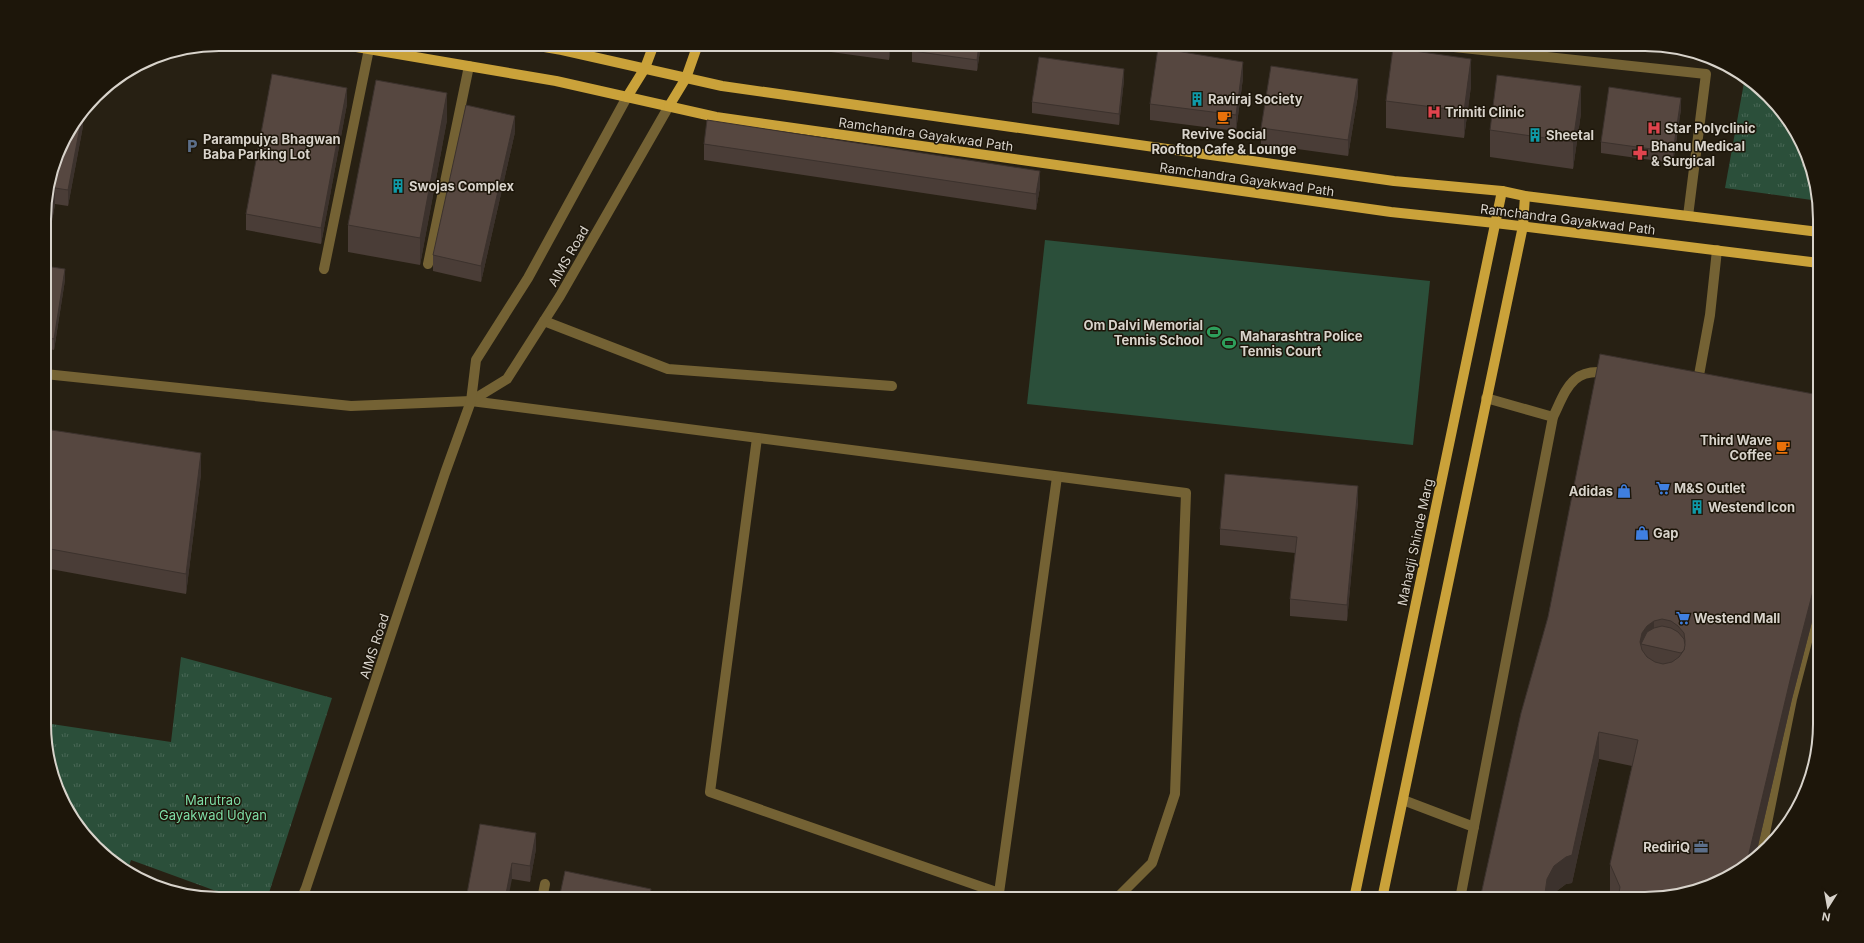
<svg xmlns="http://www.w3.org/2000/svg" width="1864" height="943" viewBox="0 0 1864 943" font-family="Inter,sans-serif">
<defs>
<pattern id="grass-tufts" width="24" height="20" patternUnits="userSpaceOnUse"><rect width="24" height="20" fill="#2b4f3a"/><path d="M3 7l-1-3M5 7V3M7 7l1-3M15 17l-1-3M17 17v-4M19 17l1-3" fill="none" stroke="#496755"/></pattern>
</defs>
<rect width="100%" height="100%" fill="#272013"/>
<g fill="url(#grass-tufts)">
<polygon points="1745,77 1760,87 1790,122 1819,197 1819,201 1725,188"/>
<polygon points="181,657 332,698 267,899 238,899 131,860 128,869 80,830 57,791 46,747 45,723 171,742"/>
</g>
<polygon fill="#2b4f3a" points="1045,240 1430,281 1413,445 1027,404"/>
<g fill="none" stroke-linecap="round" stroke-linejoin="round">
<g stroke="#746234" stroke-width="10">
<polyline points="1426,44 1706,74 1688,216"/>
<polyline points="428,264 469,66"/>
<polyline points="324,269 369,49"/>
<polyline points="544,321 668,369 892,386"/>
<polyline points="45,374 351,406 471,401 1186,493 1175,794 1152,863 1118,897 1090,899"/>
<polyline points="1697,386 1710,315 1717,250"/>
<polyline points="1486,398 1553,417"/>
<polyline points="471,401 507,379 560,296 669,106"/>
<polyline points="757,438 710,792 999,893 1057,477"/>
<polyline points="1403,800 1474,827"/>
<polyline points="1761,853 1792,699 1820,592"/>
<polyline points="301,899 306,888 445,473 471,401 476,360 528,278 627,97"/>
<polyline points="542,899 545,884"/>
<path d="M1460,899L1553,417C1567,388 1572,367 1609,373"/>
</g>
<g stroke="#caa23a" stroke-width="10">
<polyline points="339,44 556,81 716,117 1391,212 1495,223 1819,263"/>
<polyline points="527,44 562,50 722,86 1394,181 1502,191 1525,196 1819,232"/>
<polyline points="627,97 645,68 654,44"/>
<polyline points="669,106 686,78 698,44"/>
<polyline points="1354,899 1502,191"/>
<polyline points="1382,899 1523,226 1525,196"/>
</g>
</g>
<g fill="#4a3d37">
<polygon points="773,44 891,44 889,60"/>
<polygon points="981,44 977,71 912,62 912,51"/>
<polygon points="1605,44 1645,44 1692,55 1605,47"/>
<polygon points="1243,78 1236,131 1150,120 1150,104"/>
<polygon points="1124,80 1119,125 1032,113 1032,102"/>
<polygon points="1471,86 1464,138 1386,128 1386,101"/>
<polygon points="1358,95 1348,156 1261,144 1261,128"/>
<polygon points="347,104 321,244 246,230 246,214"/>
<polygon points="1681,109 1673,163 1601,153 1601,142"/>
<polygon points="1581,113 1573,169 1490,157 1490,130"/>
<polygon points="83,114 83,126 68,206 55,204 51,227 44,226 44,208"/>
<polygon points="447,120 420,265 348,252 348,225"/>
<polygon points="515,132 481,282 433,271 433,255"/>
<polygon points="704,144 1040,187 1036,210 704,160"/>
<polygon points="45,266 65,280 54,350 45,348"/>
<polygon points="1819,395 1820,591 1792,699 1755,859 1742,869 1656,899 1614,899 1610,891 1610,864 1632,766 1599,759 1572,883 1566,884 1554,893 1551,899 1480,899 1521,713"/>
<polygon points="45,429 201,474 186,594 45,568"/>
<polygon points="1358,502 1347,621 1290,616 1290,599 1295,553 1220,545 1220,529"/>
<polygon points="480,824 536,849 530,882 512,879"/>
</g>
<g fill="#3c322d">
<polygon points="889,44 891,44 889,60"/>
<polygon points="979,44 981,44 977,71 977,60"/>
<polygon points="1471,59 1471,86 1464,138 1464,111"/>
<polygon points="1243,62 1243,78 1236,131 1236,115"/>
<polygon points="1124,69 1124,80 1119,125 1119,114"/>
<polygon points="1358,79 1358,95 1348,156 1348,140"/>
<polygon points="1581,86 1581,113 1573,169 1573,142"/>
<polygon points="347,88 347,104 321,244 321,228"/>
<polygon points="447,93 447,120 420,265 420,238"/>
<polygon points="1681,98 1681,109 1673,163 1673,152"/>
<polygon points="83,114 83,126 68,206 68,190 82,116"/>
<polygon points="515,116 515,132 481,282 481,266"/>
<polygon points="1040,171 1040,187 1036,210 1036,194"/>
<polygon points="55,188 55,204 51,227 51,211"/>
<polygon points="65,269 65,280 54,350 54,339"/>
<polygon points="201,453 201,474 186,594 186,574"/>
<polygon points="1358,486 1358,502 1347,621 1347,605"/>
<polygon points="1820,564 1820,591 1792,699 1755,859 1746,866 1792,672"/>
<polygon points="1654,621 1654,647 1641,644 1640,642 1642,633 1647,626"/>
<polygon points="1599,732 1599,759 1572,883 1566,884 1554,893 1551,899 1545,899 1547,879"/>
<polygon points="536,833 536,849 530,882 530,866"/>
<polygon points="512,863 512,879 508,899 505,899"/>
<polygon points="651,889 651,899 649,899"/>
</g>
<g fill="#564740" stroke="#3c322d" fill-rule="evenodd">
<polygon points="913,44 979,44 977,60 912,51"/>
<polygon points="1158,48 1243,62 1236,115 1150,104"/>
<polygon points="1393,48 1471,59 1464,111 1386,101"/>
<polygon points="1039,57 1124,69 1119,114 1032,102"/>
<polygon points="1271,66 1358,79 1348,140 1261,128"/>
<polygon points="272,74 347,88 321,228 246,214"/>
<polygon points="1497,75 1581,86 1573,142 1490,130"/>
<polygon points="376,80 447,93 420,238 348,225"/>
<polygon points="1609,87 1681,98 1673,152 1601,142"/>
<polygon points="466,105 515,116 481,266 433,255"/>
<polygon points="82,116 68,190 55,188 51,211 44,210 44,208 62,142"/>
<polygon points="707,120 1040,171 1036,194 704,144"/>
<polygon points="45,266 65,269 54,339 45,337"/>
<path d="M1600,354L1819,395L1820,564L1792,672L1746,866L1742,869L1701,890L1656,899H1618L1620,887L1610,864L1638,740L1599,732L1572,855L1566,857L1554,866L1547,879L1545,893L1547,899H1480L1521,713L1548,617ZM1662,619L1671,621L1678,626L1684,633L1685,641L1684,650L1679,657L1672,662L1663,664L1655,662L1647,657L1642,650L1640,642L1642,633L1647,626L1654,621Z"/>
<polygon points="45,429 201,453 186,574 45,548"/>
<polygon points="1225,474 1358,486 1347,605 1290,599 1297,537 1220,529"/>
<polygon points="1662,626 1671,628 1678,632 1684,639 1685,645 1684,650 1681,653 1641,644 1647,632 1654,628"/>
<polygon points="480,824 536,833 530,866 512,863 505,899 466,899"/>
<polygon points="565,871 651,889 649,899 559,899"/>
<polygon points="687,891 726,899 686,899"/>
</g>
<defs>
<symbol id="building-bare" viewBox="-9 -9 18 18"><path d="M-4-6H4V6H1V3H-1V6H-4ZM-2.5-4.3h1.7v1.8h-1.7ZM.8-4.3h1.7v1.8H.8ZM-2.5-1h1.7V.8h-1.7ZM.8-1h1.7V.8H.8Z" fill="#0f9aa8" stroke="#1d160a" stroke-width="2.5" paint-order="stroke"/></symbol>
<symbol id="hospital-bare" viewBox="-9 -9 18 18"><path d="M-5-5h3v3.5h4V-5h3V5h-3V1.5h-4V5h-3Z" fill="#e0444e" stroke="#1d160a" stroke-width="2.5" paint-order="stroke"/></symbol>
<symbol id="cafe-bare" viewBox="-9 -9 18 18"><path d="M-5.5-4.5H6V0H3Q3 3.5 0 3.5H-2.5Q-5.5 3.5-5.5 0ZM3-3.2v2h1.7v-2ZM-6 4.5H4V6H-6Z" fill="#e8710a" stroke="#1d160a" stroke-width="2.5" paint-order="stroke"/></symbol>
<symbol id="parking-bare" viewBox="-9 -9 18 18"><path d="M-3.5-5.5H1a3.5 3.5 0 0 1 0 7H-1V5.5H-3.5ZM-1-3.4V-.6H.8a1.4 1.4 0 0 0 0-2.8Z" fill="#5c6f8a" stroke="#1d160a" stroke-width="2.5" paint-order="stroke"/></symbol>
<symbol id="pharmacy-bare" viewBox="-9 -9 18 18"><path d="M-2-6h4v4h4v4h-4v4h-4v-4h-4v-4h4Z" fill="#e0444e" stroke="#1d160a" stroke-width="2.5" paint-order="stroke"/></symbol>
<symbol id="stadium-bare" viewBox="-9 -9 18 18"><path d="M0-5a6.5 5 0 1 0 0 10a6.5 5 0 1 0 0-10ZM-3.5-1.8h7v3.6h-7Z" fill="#2e9e5b" stroke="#1d160a" stroke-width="2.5" paint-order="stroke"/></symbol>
<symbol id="supermarket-bare" viewBox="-9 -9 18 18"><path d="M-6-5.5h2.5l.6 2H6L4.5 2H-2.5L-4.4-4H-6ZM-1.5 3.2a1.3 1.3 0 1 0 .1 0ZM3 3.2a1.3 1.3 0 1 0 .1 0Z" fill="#3f7fe0" stroke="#1d160a" stroke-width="2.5" paint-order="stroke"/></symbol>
<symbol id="shop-bare" viewBox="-9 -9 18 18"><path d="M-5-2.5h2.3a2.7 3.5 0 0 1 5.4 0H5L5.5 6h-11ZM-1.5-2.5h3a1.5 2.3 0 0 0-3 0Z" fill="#3f7fe0" stroke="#1d160a" stroke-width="2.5" paint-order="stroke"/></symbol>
<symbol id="office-bare" viewBox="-9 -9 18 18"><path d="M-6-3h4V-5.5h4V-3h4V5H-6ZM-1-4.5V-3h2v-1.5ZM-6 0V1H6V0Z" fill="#5c6f8a" stroke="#1d160a" stroke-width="2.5" paint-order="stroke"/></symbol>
</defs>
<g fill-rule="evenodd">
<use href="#building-bare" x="1187" y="89" width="20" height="20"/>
<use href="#hospital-bare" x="1424" y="102" width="20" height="20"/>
<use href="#cafe-bare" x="1214" y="107" width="20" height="20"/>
<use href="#hospital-bare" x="1644" y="118" width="20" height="20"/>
<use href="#building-bare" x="1525" y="125" width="20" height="20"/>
<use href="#parking-bare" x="182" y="136" width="20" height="20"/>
<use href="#pharmacy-bare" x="1630" y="143" width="20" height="20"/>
<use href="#building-bare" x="388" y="176" width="20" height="20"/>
<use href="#stadium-bare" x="1204" y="322" width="20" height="20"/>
<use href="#stadium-bare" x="1219" y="333" width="20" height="20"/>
<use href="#cafe-bare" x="1773" y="437" width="20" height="20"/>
<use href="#supermarket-bare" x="1653" y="478" width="20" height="20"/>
<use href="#shop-bare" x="1614" y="481" width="20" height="20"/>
<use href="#building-bare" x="1687" y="497" width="20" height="20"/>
<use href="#shop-bare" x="1632" y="523" width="20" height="20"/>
<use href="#supermarket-bare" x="1673" y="608" width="20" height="20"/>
<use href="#office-bare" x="1691" y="837" width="20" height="20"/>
</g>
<g text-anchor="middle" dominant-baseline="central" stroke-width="3" stroke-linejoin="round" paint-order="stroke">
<g font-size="13" font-weight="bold" fill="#d8d3cb" stroke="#1d160a" text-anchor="start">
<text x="1208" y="99">Raviraj Society</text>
<text x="1445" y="112">Trimiti Clinic</text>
<text x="1665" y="128">Star Polyclinic</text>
<text x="1224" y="134" text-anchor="middle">Revive Social<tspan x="1224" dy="15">Rooftop Cafe &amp; Lounge</tspan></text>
<text x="1546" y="135">Sheetal</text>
<text x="203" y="139">Parampujya Bhagwan<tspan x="203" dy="15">Baba Parking Lot</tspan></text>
<text x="1651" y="146">Bhanu Medical<tspan x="1651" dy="15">&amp; Surgical</tspan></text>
<text x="409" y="186">Swojas Complex</text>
<text x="1203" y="325" text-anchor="end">Om Dalvi Memorial<tspan x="1203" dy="15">Tennis School</tspan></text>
<text x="1240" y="336">Maharashtra Police<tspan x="1240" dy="15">Tennis Court</tspan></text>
<text x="1772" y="440" text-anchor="end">Third Wave<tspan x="1772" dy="15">Coffee</tspan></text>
<text x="1674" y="488">M&amp;S Outlet</text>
<text x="1613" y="491" text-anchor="end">Adidas</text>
<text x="1708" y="507">Westend Icon</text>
<text x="1653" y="533">Gap</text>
<text x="1694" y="618">Westend Mall</text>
<text x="1690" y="847" text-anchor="end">RediriQ</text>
</g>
<g font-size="13" fill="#d8d3cb" stroke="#1d160a">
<text transform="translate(926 134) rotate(8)">Ramchandra Gayakwad Path</text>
<text transform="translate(1247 179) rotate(8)">Ramchandra Gayakwad Path</text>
<text transform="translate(1568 219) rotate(7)">Ramchandra Gayakwad Path</text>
<text transform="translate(568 256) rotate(-60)">AIMS Road</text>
<text transform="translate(1415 542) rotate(-78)">Mahadji Shinde Marg</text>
<text transform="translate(374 646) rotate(-72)">AIMS Road</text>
</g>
<g font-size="13" fill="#7edda6" stroke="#1d160a">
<text x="213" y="800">Marutrao<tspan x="213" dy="15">Gayakwad Udyan</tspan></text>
</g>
</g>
<path d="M0 0H1864V943H0ZM219 51H1645A168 168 0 0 1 1813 219V724A168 168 0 0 1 1645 892H219A168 168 0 0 1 51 724V219A168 168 0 0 1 219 51Z" fill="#1d160a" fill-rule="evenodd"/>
<path fill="none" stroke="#d8d3cb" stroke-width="2" d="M219 51H1645A168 168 0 0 1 1813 219V724A168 168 0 0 1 1645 892H219A168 168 0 0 1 51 724V219A168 168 0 0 1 219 51Z"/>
<g transform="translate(1828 907) rotate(191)" stroke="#1d160a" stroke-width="3" paint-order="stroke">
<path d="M0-3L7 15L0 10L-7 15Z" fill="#d8d3cb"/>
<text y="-6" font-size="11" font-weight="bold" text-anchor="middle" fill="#d8d3cb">N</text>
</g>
</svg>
